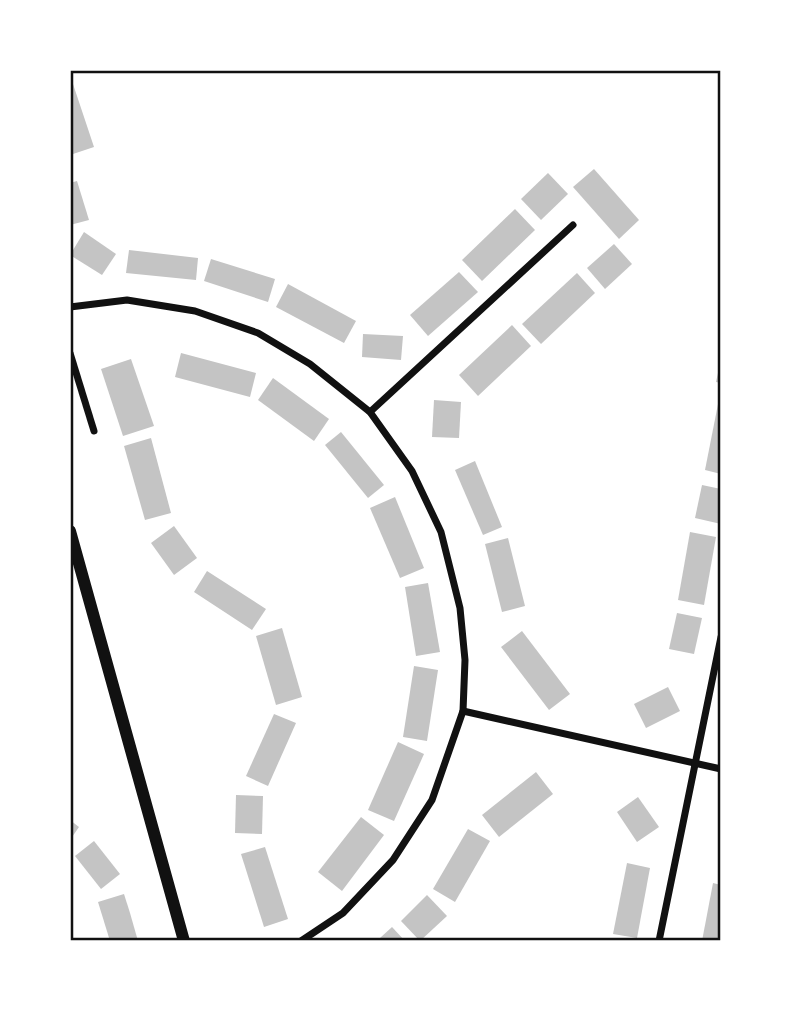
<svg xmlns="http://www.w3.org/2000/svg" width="791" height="1011" viewBox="0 0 791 1011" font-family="Overpass,sans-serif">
<rect width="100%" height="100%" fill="#fff"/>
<g fill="#c4c4c4">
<polygon points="70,75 94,147 70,155"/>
<polygon points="594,169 639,220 619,239 573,187"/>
<polygon points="548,173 568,194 541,220 521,199"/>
<polygon points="77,181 89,220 70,225 70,183"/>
<polygon points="515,209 535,230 482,281 462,260"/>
<polygon points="84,232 116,254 102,275 70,255"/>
<polygon points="614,244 632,264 605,289 587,268"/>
<polygon points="129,250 198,258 196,280 126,273"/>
<polygon points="211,259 275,279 268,302 204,281"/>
<polygon points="459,272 478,292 428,336 410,315"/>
<polygon points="577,273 595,293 541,344 522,324"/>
<polygon points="288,284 356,321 344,343 276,307"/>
<polygon points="512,325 531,346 478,396 459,375"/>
<polygon points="363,334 403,336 401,360 362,357"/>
<polygon points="181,353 256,373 250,397 175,377"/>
<polygon points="131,359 154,426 123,436 101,369"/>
<polygon points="720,364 721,365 721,383 716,382"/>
<polygon points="273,378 329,419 314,441 258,400"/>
<polygon points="719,399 721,399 721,474 705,470"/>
<polygon points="434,400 461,402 459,438 432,437"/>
<polygon points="341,432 384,485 368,498 325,445"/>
<polygon points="151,438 171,513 145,520 124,446"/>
<polygon points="475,461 502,527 483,535 455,470"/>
<polygon points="702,485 721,489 721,524 695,518"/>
<polygon points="395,497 424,568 400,578 370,508"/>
<polygon points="174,526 197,558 174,575 151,543"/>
<polygon points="690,532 716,537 704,605 678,600"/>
<polygon points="508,538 525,606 502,612 485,544"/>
<polygon points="207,571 266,609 252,630 194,592"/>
<polygon points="428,583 440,652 416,656 405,587"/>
<polygon points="677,613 702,618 694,654 669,649"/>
<polygon points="282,628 302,697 276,705 256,636"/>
<polygon points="522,631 570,694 549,710 501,647"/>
<polygon points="414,666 438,670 427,741 403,737"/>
<polygon points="668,687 680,711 646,728 634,704"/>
<polygon points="274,714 296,723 268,786 246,776"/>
<polygon points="398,742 424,754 394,821 368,810"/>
<polygon points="536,772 553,794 499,837 482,815"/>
<polygon points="236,795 263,796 262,834 235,833"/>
<polygon points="638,797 659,827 637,842 617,812"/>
<polygon points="361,817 384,835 342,891 318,872"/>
<polygon points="70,820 79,827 70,840"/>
<polygon points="468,829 490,841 455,902 433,889"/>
<polygon points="94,841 120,874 101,889 75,856"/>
<polygon points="265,847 288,919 264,927 241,854"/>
<polygon points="627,863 650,868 637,938 613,934"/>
<polygon points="713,883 721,885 721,941 702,941"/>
<polygon points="124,894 130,913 138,941 110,941 98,902"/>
<polygon points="427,895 447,916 420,941 401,921"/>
<polygon points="392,927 405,941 377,941 380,938"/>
</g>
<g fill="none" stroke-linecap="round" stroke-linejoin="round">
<g stroke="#111" stroke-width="7">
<polyline points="70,307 127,300 195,311 258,333 310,364 370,412 412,471 441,532 460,608 465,660 463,711 432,800 393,860 343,913 301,941"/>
<polyline points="70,353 94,431"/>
<polyline points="370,412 573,225"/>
<polyline points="463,711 721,769"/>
<polyline points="659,941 721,637"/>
</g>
<polyline stroke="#111" stroke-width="12" points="70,531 184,941"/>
</g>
<rect width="791" height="1011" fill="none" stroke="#ffffff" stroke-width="144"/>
<rect x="72" y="72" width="647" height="867" fill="none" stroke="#111" stroke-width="2.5"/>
</svg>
